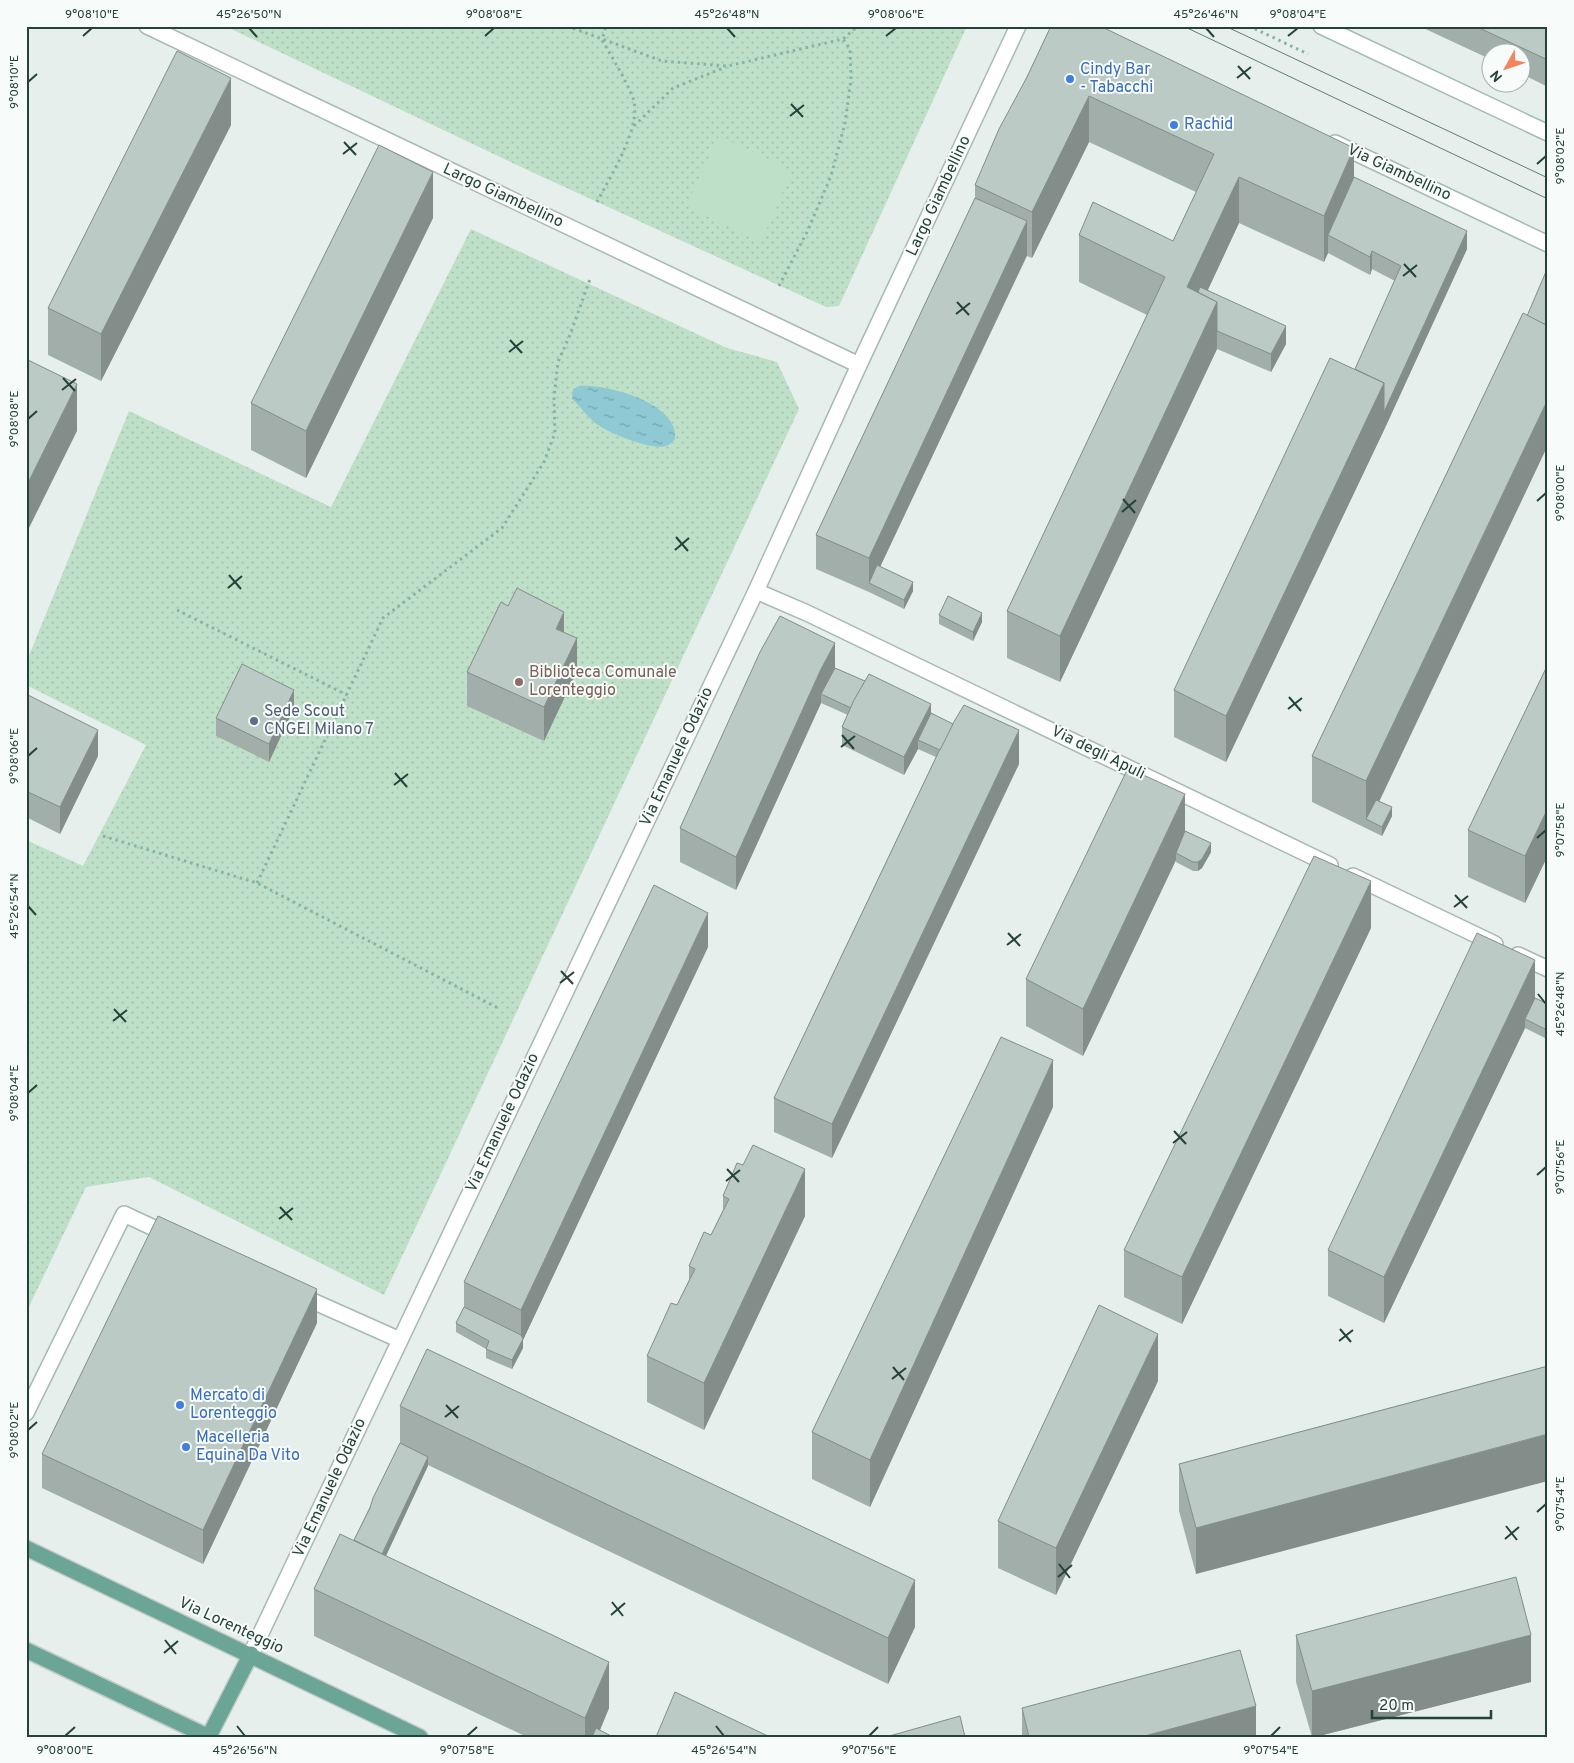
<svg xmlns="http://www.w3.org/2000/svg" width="1574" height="1763" viewBox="0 0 1574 1763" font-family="Overpass,sans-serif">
<defs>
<pattern id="park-dots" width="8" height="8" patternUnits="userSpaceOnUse" patternTransform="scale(1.25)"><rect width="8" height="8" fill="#bfe0c8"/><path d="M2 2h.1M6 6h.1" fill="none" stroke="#a4c1ad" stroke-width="1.8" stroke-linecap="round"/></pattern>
<pattern id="water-ripples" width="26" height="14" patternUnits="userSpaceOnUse" patternTransform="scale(1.25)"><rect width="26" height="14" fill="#8ec9d4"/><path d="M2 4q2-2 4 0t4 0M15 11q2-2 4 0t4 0" fill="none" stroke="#74a5ad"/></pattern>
</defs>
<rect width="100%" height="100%" fill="#e6efeb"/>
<g fill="url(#park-dots)">
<polygon points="225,26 967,26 839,306 826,307 521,167"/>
<polygon points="471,229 727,348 777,362 799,409 384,1295 149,1177 86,1187 26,1313 26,840 83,866 146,745 26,685 26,663 129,411 331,507"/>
</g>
<polygon fill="#bfe0c8" points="719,136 792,171 761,242 686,206"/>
<path fill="url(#water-ripples)" d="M579,386C607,384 679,403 675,439C673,442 669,445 666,446C652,451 605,432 594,422C586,415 580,406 572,399L573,389Z"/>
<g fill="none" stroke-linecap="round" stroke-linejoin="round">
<defs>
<g id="lane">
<polyline points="299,1295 400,1340"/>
<polyline points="26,1413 124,1214 171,1236"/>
</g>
<g id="street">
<polyline points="147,26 859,365"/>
<polyline points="756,591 807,613 1330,865"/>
<polyline points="1353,876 1495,944"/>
<polyline points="1518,955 1548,969"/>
<polyline points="251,1654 756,591 859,365 1018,26"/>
</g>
<g id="secondary">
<polyline points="1321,26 1548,133"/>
<polyline points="1335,143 1548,244"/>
</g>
<g id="primary">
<path d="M26,1548C157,1612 289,1673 420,1737"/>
<polyline points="26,1650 209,1737"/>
<polyline points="209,1736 251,1654"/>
</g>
</defs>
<use href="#lane" stroke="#a8b8b2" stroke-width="18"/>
<use href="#street" stroke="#a8b8b2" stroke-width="18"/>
<use href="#secondary" stroke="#a4bbb3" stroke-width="18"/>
<use href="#primary" stroke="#c2cac8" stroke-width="18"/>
<g stroke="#86b3a5" stroke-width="3" stroke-dasharray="2.5 4" stroke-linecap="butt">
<polyline points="567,26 662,61 728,66 843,39 858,26"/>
<polyline points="1249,26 1308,54"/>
<polyline points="634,126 673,88 726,67"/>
<path d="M597,202C610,177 643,125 633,98C625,78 613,59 602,40L606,26"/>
<polyline points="779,286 808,230 831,176 845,123 851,79 850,49 843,39"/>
<polyline points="177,610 347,695"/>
<polyline points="103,836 257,883 498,1008"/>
<polyline points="257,883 383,618 502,528 544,462 555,433 554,397 558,362 570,335 590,279"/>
</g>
<use href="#lane" stroke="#fff" stroke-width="15"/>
<use href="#street" stroke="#fff" stroke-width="15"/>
<use href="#secondary" stroke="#fff" stroke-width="15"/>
<use href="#primary" stroke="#6aa596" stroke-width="15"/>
<g stroke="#5f7d75" stroke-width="1">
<polyline points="1183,26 1548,199"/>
<polyline points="1225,26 1548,178"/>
</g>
</g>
<g fill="#a1aea9">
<polygon points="1051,26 1354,177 1467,249 1384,430 1226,762 1174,737 1174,690 1355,369 1395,281 1372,269 1370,275 1328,253 1324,262 1239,223 1208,290 1286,344 1271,372 1217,349 1060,682 1007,658 1007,611 1147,315 1079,282 1079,235 1173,241 1196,192 1089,142 1032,258 1027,256 880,567 913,591 904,609 869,592 816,569 816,535 975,198 975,185"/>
<polygon points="1419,26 1548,26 1548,87 1522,74 1522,52 1492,52 1492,60"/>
<polygon points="231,125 101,381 48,355 48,308"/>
<polygon points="433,218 306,478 251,450 251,403"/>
<polygon points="1523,313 1379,801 1392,816 1382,836 1312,802 1312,756"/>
<polygon points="508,606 564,632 577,671 544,741 467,706 467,672"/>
<polygon points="939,615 982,622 973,641 939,624"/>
<polygon points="1548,664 1548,855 1525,903 1468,877 1468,830"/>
<polygon points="835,668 931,713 1019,764 832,1158 774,1132 774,1098 936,757 918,749 904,775 842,745 842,727 848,715 821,703 736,890 680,862 680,828"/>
<polygon points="26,694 98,756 60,834 26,817"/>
<polygon points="294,708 269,762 216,736 216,718"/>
<polygon points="1185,831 1211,852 1202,868 1198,871 1193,871 1176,862 1176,860 1083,1056 1026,1026 1026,979"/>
<polygon points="1371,928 1182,1324 1124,1297 1124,1250"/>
<polygon points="708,947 523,1340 523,1348 512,1369 486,1358 486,1349 456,1332 456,1323 464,1307 464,1282"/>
<polygon points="1535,998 1548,1004 1548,1038 1545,1038 1525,1028 1384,1323 1328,1296 1328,1250"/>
<polygon points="1053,1107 870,1507 812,1479 812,1432"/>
<polygon points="723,1196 805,1216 704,1430 647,1402 647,1356 677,1305 689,1280 689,1266 711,1235 723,1210"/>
<polygon points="317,1323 203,1564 42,1488 42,1454"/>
<polygon points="1548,1366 1196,1574 1179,1511 1179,1464"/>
<polygon points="1158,1381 1056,1595 998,1568 998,1521"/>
<polygon points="400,1406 915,1627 888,1684 428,1465 386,1556 609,1708 600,1730 613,1737 527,1737 314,1636 314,1589 354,1540 400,1443"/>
<polygon points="1296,1635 1531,1682 1315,1737 1312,1737 1296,1682"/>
<polygon points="1022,1708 1256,1737 1022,1737"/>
</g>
<g fill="#838d89">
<polygon points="231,78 231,125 101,381 101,334"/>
<polygon points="1089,96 1089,142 1032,258 1032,212"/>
<polygon points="1354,148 1354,195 1328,235 1328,253 1324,262 1324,216"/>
<polygon points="433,172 433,218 306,478 306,431"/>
<polygon points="1239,177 1239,223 1194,319 1187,287"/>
<polygon points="1027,221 1027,255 872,584 869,583 869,592 869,558"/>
<polygon points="1467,231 1467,249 1384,430 1226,762 1226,716 1384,383"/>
<polygon points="1372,251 1372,269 1370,275 1370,257"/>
<polygon points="1217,302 1217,349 1060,682 1060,636"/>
<polygon points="1286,326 1286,344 1271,372 1271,354"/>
<polygon points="77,384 77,431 26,534 26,487"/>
<polygon points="1548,399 1548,445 1370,821 1366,819 1366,781"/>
<polygon points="913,582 913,591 904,609 904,600"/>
<polygon points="564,612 564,646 556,629"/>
<polygon points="982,613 982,622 973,641 973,632"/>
<polygon points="577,638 577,671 544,741 544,707"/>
<polygon points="835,643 835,677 821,694 821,703 736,890 736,857 821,669"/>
<polygon points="294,690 294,708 269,762 269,744"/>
<polygon points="931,704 931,722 918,740 918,749 904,775 904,757"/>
<polygon points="98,730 98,756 60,834 60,807"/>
<polygon points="1019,730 1019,764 832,1158 832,1124"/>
<polygon points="1185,794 1185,840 1176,853 1176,860 1083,1056 1083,1009"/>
<polygon points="1392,807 1392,816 1382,836 1382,827"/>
<polygon points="1548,808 1548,855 1525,903 1525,856"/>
<polygon points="1211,843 1211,852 1202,868 1198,871 1198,862"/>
<polygon points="1371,881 1371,928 1182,1324 1182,1277"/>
<polygon points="708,913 708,947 523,1340 523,1348 512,1369 512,1360 521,1343 521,1310"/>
<polygon points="1535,960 1535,1007 1525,1019 1525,1028 1384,1323 1384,1277"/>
<polygon points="1548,1028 1548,1038 1545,1038 1545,1029"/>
<polygon points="1053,1060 1053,1107 870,1507 870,1460"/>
<polygon points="805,1169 805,1216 704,1430 704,1383"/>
<polygon points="317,1289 317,1323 203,1564 203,1530"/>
<polygon points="1158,1334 1158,1381 1056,1595 1056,1548"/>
<polygon points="1548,1434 1548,1481 1196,1574 1196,1528"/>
<polygon points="428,1457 428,1466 368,1594 368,1585"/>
<polygon points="915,1580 915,1627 888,1684 888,1638"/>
<polygon points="1531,1635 1531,1682 1315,1737 1312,1737 1312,1691"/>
<polygon points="609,1662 609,1708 597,1737 585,1737 585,1718"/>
<polygon points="1256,1706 1256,1737 1141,1737"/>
</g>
<g fill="#bbcac4" stroke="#838d89">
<polygon points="1051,26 1100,26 1354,148 1324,216 1239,177 1187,287 1217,302 1060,636 1007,611 1165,277 1079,235 1093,202 1173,241 1214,154 1089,96 1032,212 975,185 999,129 1027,77"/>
<polygon points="1475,26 1548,26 1548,60"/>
<polygon points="177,51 231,78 101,334 48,308"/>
<polygon points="379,145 433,172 306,431 251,403"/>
<polygon points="1354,177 1467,231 1384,412 1384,383 1355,369 1401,266 1372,251 1370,257 1328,235"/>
<polygon points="975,198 1027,221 869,558 816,535"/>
<polygon points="1548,267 1548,326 1527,316"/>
<polygon points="1200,287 1286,326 1271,354 1217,331 1217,302 1198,292"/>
<polygon points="1523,313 1548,326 1548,399 1366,781 1312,756"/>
<polygon points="1330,358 1384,383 1226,716 1174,690"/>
<polygon points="26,359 77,384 26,487"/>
<polygon points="877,565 913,582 904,600 869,583"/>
<polygon points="517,588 564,612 556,629 577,638 544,707 467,672 501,602 508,606"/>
<polygon points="948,596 982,613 973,632 939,615"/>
<polygon points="780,616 835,643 821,669 736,857 680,828 760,652"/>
<polygon points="242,664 294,690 269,744 216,718"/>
<polygon points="1548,664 1548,808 1525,856 1468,830"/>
<polygon points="835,668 865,681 851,708 821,694"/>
<polygon points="869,674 931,704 904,757 842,727 854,700"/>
<polygon points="26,694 98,730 60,807 26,791"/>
<polygon points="964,705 1019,730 832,1124 774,1098 949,730"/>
<polygon points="931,713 953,724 940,750 918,740"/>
<polygon points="1128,768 1185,794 1083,1009 1026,979"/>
<polygon points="1376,800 1392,807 1382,827 1366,819"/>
<polygon points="1185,831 1211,843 1202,859 1198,862 1193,862 1176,853"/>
<polygon points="1314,856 1371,881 1182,1277 1124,1250"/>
<polygon points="654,885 708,913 521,1310 464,1282"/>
<polygon points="1477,933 1535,960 1384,1277 1328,1250"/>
<polygon points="1535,998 1548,1004 1548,1028 1545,1029 1525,1019"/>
<polygon points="1001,1037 1053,1060 870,1460 812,1432"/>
<polygon points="753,1145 805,1169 704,1383 647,1356 671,1303 677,1305 695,1269 689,1266 704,1232 711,1235 729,1199 723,1196 737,1163 743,1165"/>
<polygon points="158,1216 317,1289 203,1530 42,1454"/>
<polygon points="1099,1305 1158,1334 1056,1548 998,1521"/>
<polygon points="464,1307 521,1335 523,1339 512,1360 486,1349 489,1341 456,1323"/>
<polygon points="427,1349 915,1580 888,1638 400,1406"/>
<polygon points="1548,1366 1548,1434 1196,1528 1179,1464"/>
<polygon points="400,1443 428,1457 382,1554 354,1540 370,1508 373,1498"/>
<polygon points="340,1534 609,1662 585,1718 314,1589"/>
<polygon points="1516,1577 1531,1635 1312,1691 1296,1635"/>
<polygon points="1240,1650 1256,1706 1141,1737 1029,1737 1022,1708"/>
<polygon points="675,1692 770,1737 656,1737"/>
<polygon points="960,1716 965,1737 886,1737"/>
<polygon points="596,1728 613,1737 592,1737"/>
</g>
<path fill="none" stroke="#24423a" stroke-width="2" d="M249,28L257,37M727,28L735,37M1206,28L1214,37M83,36L92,28M485,36L494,28M886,36L896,28M1288,36L1298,28M1238,66L1250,79M1237,78L1251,67M28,82L37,74M791,104L803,117M790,116L804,105M344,142L356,155M343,154L357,143M1537,164L1546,156M1404,264L1416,277M1403,276L1417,265M957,302L969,315M956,314L970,303M510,340L522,353M509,352L523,341M63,378L75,391M62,390L76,379M28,419L37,411M1123,499L1135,513M1537,501L1546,493M1122,512L1136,500M676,537L688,551M675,550L689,538M229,575L241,589M228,588L242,576M1289,697L1301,711M1288,709L1302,698M842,735L854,749M841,747L855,736M28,756L37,748M395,773L407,787M394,785L408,774M1537,838L1546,830M1455,895L1467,908M28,906L36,915M1454,907L1468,896M1008,933L1020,946M1007,945L1021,934M561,971L573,984M560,983L574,972M1538,994L1546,1004M114,1009L126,1022M113,1021L127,1010M28,1093L37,1085M1174,1131L1186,1144M1173,1143L1187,1132M727,1169L739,1182M1537,1175L1546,1167M726,1181L740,1170M280,1207L292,1220M279,1219L293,1208M1340,1329L1351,1342M1339,1341L1353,1330M893,1367L904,1380M892,1379L906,1368M446,1405L458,1418M445,1417L459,1406M28,1430L37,1422M1537,1512L1546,1504M1506,1526L1517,1540M1505,1539L1519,1527M1059,1564L1070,1578M1058,1577L1072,1565M612,1602L623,1616M611,1615L625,1603M165,1640L176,1654M164,1653L178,1641M237,1726L245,1736M716,1726L724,1736M65,1736L75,1727M467,1736L477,1727M869,1736L878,1727M1271,1736L1280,1727"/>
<g fill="#3f7fe0" stroke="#f7fbf9" stroke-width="2">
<circle cx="1070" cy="79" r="5"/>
<circle cx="1174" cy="125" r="5"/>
<circle cx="180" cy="1405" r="5"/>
<circle cx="186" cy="1447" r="5"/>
</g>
<circle fill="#8d6e63" stroke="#f7fbf9" stroke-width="2" cx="519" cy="682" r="5"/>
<circle fill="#5c6f8a" stroke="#f7fbf9" stroke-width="2" cx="254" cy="721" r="5"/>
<g text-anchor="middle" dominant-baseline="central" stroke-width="4" stroke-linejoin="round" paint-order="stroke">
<g font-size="16" fill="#366cbe" stroke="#f7fbf9" text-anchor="start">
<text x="1080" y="70">Cindy Bar<tspan x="1080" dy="18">- Tabacchi</tspan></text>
<text x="1184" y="125">Rachid</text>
<text x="190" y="1396">Mercato di<tspan x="190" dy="18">Lorenteggio</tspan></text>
<text x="196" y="1438">Macelleria<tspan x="196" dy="18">Equina Da Vito</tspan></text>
</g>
<g font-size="16" fill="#24423a" stroke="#f7fbf9">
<text transform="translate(1399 173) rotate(25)">Via Giambellino</text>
<text transform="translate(503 196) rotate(25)">Largo Giambellino</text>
<text transform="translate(939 196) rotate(-65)">Largo Giambellino</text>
<text transform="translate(1098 753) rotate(26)">Via degli Apuli</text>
<text transform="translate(677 757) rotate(-65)">Via Emanuele Odazio</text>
<text transform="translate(503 1123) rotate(-65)">Via Emanuele Odazio</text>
<text transform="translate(330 1488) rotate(-65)">Via Emanuele Odazio</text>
<text transform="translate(231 1626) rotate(25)">Via Lorenteggio</text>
</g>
<g font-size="16" fill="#785e54" stroke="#f7fbf9" text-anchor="start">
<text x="529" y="673">Biblioteca Comunale<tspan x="529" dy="18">Lorenteggio</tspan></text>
</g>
<g font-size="16" fill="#4e5e75" stroke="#f7fbf9" text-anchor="start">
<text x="264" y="712">Sede Scout<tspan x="264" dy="18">CNGEI Milano 7</tspan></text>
</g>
</g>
<rect width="1574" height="1763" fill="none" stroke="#f7fbf9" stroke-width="55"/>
<g transform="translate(1506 68) rotate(230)"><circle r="24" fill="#f7fbf9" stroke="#a3b1ad"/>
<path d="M0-4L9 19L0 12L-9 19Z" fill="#f4845f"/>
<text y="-8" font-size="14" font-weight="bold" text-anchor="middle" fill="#24423a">N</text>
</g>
<path d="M1372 1710v8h119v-8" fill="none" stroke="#24423a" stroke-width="2.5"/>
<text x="1379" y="1710" font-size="15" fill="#24423a" stroke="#f7fbf9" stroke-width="4" paint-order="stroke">20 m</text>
<rect x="28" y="28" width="1518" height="1708" fill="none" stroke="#24423a" stroke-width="2"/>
<g font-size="12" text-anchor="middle" fill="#24423a">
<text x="92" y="18">9°08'10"E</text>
<text x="249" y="18">45°26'50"N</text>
<text x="494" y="18">9°08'08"E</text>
<text x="727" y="18">45°26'48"N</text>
<text x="896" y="18">9°08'06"E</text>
<text x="1206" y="18">45°26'46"N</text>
<text x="1298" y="18">9°08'04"E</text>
<text transform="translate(14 82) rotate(-90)" y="4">9°08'10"E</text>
<text transform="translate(1560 156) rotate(-90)" y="4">9°08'02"E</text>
<text transform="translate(14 419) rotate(-90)" y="4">9°08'08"E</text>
<text transform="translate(1560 493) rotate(-90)" y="4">9°08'00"E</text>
<text transform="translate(14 756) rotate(-90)" y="4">9°08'06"E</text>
<text transform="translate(1560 830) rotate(-90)" y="4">9°07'58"E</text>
<text transform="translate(14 906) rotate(-90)" y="4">45°26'54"N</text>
<text transform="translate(1560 1004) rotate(-90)" y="4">45°26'48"N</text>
<text transform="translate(14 1093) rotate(-90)" y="4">9°08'04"E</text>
<text transform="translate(1560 1167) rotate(-90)" y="4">9°07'56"E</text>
<text transform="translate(14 1430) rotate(-90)" y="4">9°08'02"E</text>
<text transform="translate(1560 1504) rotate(-90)" y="4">9°07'54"E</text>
<text x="65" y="1754">9°08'00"E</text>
<text x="245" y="1754">45°26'56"N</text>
<text x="467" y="1754">9°07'58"E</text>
<text x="724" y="1754">45°26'54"N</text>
<text x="869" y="1754">9°07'56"E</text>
<text x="1271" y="1754">9°07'54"E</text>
</g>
</svg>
